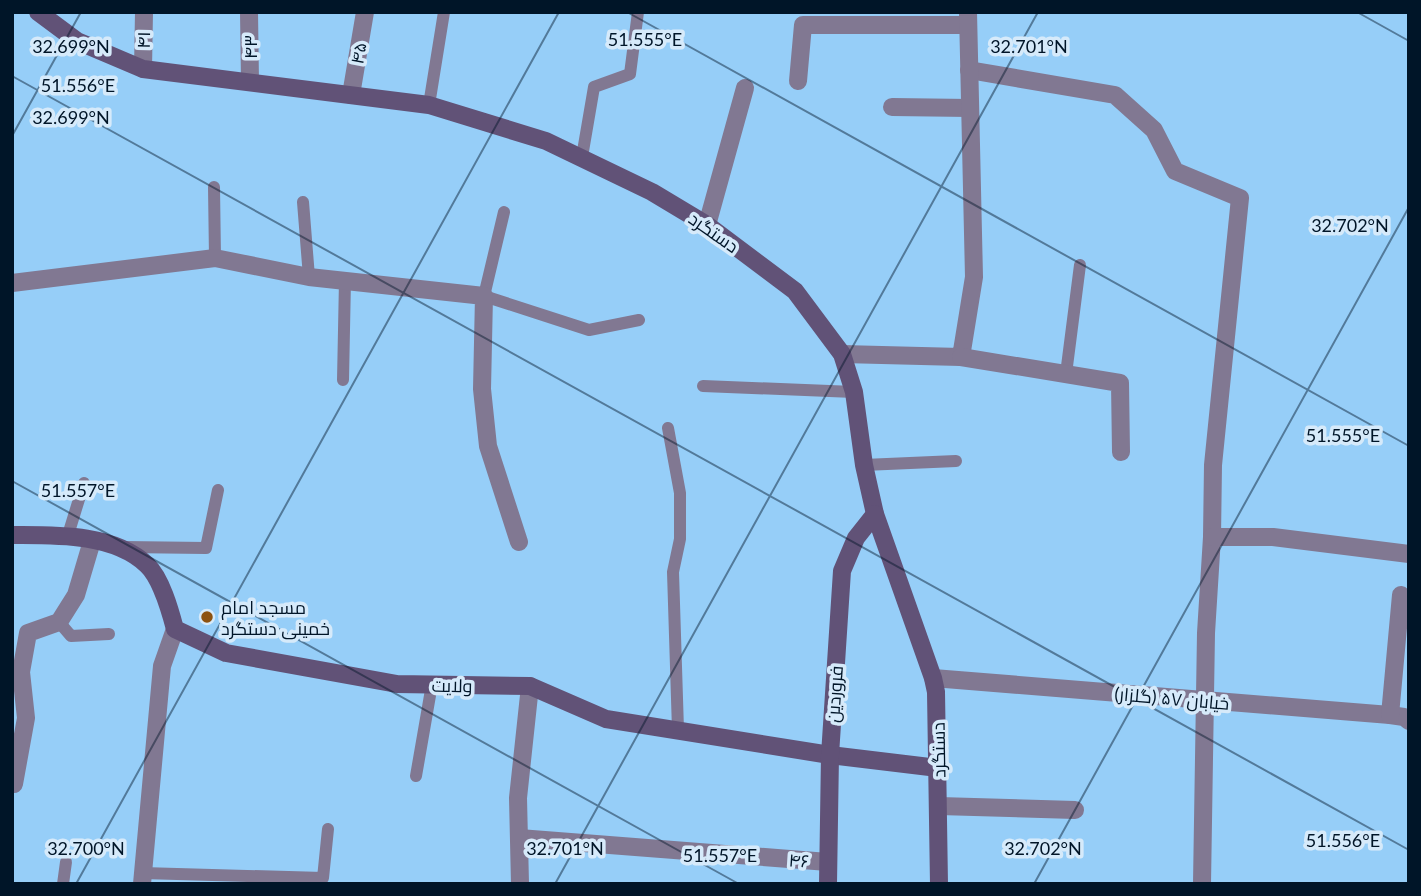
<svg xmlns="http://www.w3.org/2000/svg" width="1421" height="896" viewBox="0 0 1421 896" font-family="Lato,Cairo,sans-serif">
<rect width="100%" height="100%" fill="#96cef8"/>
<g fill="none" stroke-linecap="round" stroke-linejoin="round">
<g stroke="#817892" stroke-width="12">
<polyline points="429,105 444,12"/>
<polyline points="582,157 594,87 630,74 638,12"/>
<polyline points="214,187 215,258"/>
<polyline points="303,202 309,277"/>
<polyline points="504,212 484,296 589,330 639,320"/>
<polyline points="1066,374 1080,265"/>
<polyline points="343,380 345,280"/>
<polyline points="703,386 854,392"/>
<polyline points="668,428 680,493 680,539 673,572 678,730"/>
<polyline points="864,465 956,461"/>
<polyline points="68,535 84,483"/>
<polyline points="123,547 206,548 218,490"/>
<polyline points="59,622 71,636 109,634"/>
<polyline points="416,776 432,684"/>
<polyline points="142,873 323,878 328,829"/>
<polyline points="63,884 66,862"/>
</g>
<g stroke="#817892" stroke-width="18">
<polyline points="249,12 250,82"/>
<polyline points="143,69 144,12"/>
<polyline points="969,70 1115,95 1154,130 1175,171 1240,198 1213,465 1212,537 1206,633 1202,884"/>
<polyline points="798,81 803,25 968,25"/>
<polyline points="351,95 365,12"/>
<polyline points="892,107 970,108"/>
<polyline points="707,225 745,88"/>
<polyline points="12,283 215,258 309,277 484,296 482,389 488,446 519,542"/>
<polyline points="842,354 961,357 974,277 968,12"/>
<polyline points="961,357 1120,383 1121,452"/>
<polyline points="1212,537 1273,537 1409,554"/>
<polyline points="933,678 1390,715 1404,717 1409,721"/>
<polyline points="1390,715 1401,595"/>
<polyline points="14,784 26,718 21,672 28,633 59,622 76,595 92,541"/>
<polyline points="939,806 1075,810"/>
<polyline points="519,838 828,862"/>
<polyline points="142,884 162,666 175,629"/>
<polyline points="520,884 518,798 530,686"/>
</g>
<g stroke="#615277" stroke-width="18">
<polyline points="38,12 77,41 143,69 429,105 546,141 652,192 707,225 795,291 842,354 854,392 864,465 875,514 933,678 936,692 939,884"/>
<path d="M12,535C54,535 114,533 147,565C161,578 170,610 175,629L226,653L397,684L530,686L606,719L830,755L938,768"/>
<polyline points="828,884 830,755 842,571 856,538 875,514"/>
</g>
</g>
<path fill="none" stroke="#001528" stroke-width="2" stroke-opacity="0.45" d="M627,12L1409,446M1357,12L1409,41M12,76L1409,850M12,136L81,12M12,481L739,884M76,884L559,12M555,884L1038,12M1034,884L1409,207"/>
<circle fill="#8d5210" stroke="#d6eafa" stroke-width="2.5" cx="207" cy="617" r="7"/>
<g text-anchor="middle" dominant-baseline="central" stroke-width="7" stroke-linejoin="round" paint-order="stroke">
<g font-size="18" fill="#001528" stroke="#d6eafa">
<text transform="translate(143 40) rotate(-89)">۴۱</text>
<text transform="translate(250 47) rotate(-90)">۴۳</text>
<text transform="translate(358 53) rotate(-80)">۴۵</text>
<text transform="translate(714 232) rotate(35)">دستگرد</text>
<text transform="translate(452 685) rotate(1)">ولایت</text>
<text transform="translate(834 694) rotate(-86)">فروردین</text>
<text transform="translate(1172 698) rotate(5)">خیابان ۵۷ (گلزار)</text>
<text transform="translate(938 750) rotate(-91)">دستگرد</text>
<text transform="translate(799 860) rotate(4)">۴۶</text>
</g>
<g font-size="18" fill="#001528" stroke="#d6eafa" text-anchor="start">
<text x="221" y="607">مسجد امام<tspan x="221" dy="21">خمینی دستگرد</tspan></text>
</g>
</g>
<g font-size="18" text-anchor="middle" fill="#001528" stroke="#d6eafa" stroke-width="7" stroke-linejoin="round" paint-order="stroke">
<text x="645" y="46">51.555°E</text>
<text x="71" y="53">32.699°N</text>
<text x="1029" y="53">32.701°N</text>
<text x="78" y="92">51.556°E</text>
<text x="71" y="124">32.699°N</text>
<text x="1350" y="232">32.702°N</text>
<text x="1343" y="442">51.555°E</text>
<text x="78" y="497">51.557°E</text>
<text x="1343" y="847">51.556°E</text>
<text x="86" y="855">32.700°N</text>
<text x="565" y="855">32.701°N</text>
<text x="1043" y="855">32.702°N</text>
<text x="720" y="862">51.557°E</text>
</g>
<rect width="1421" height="896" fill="none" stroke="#001528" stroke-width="28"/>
</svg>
